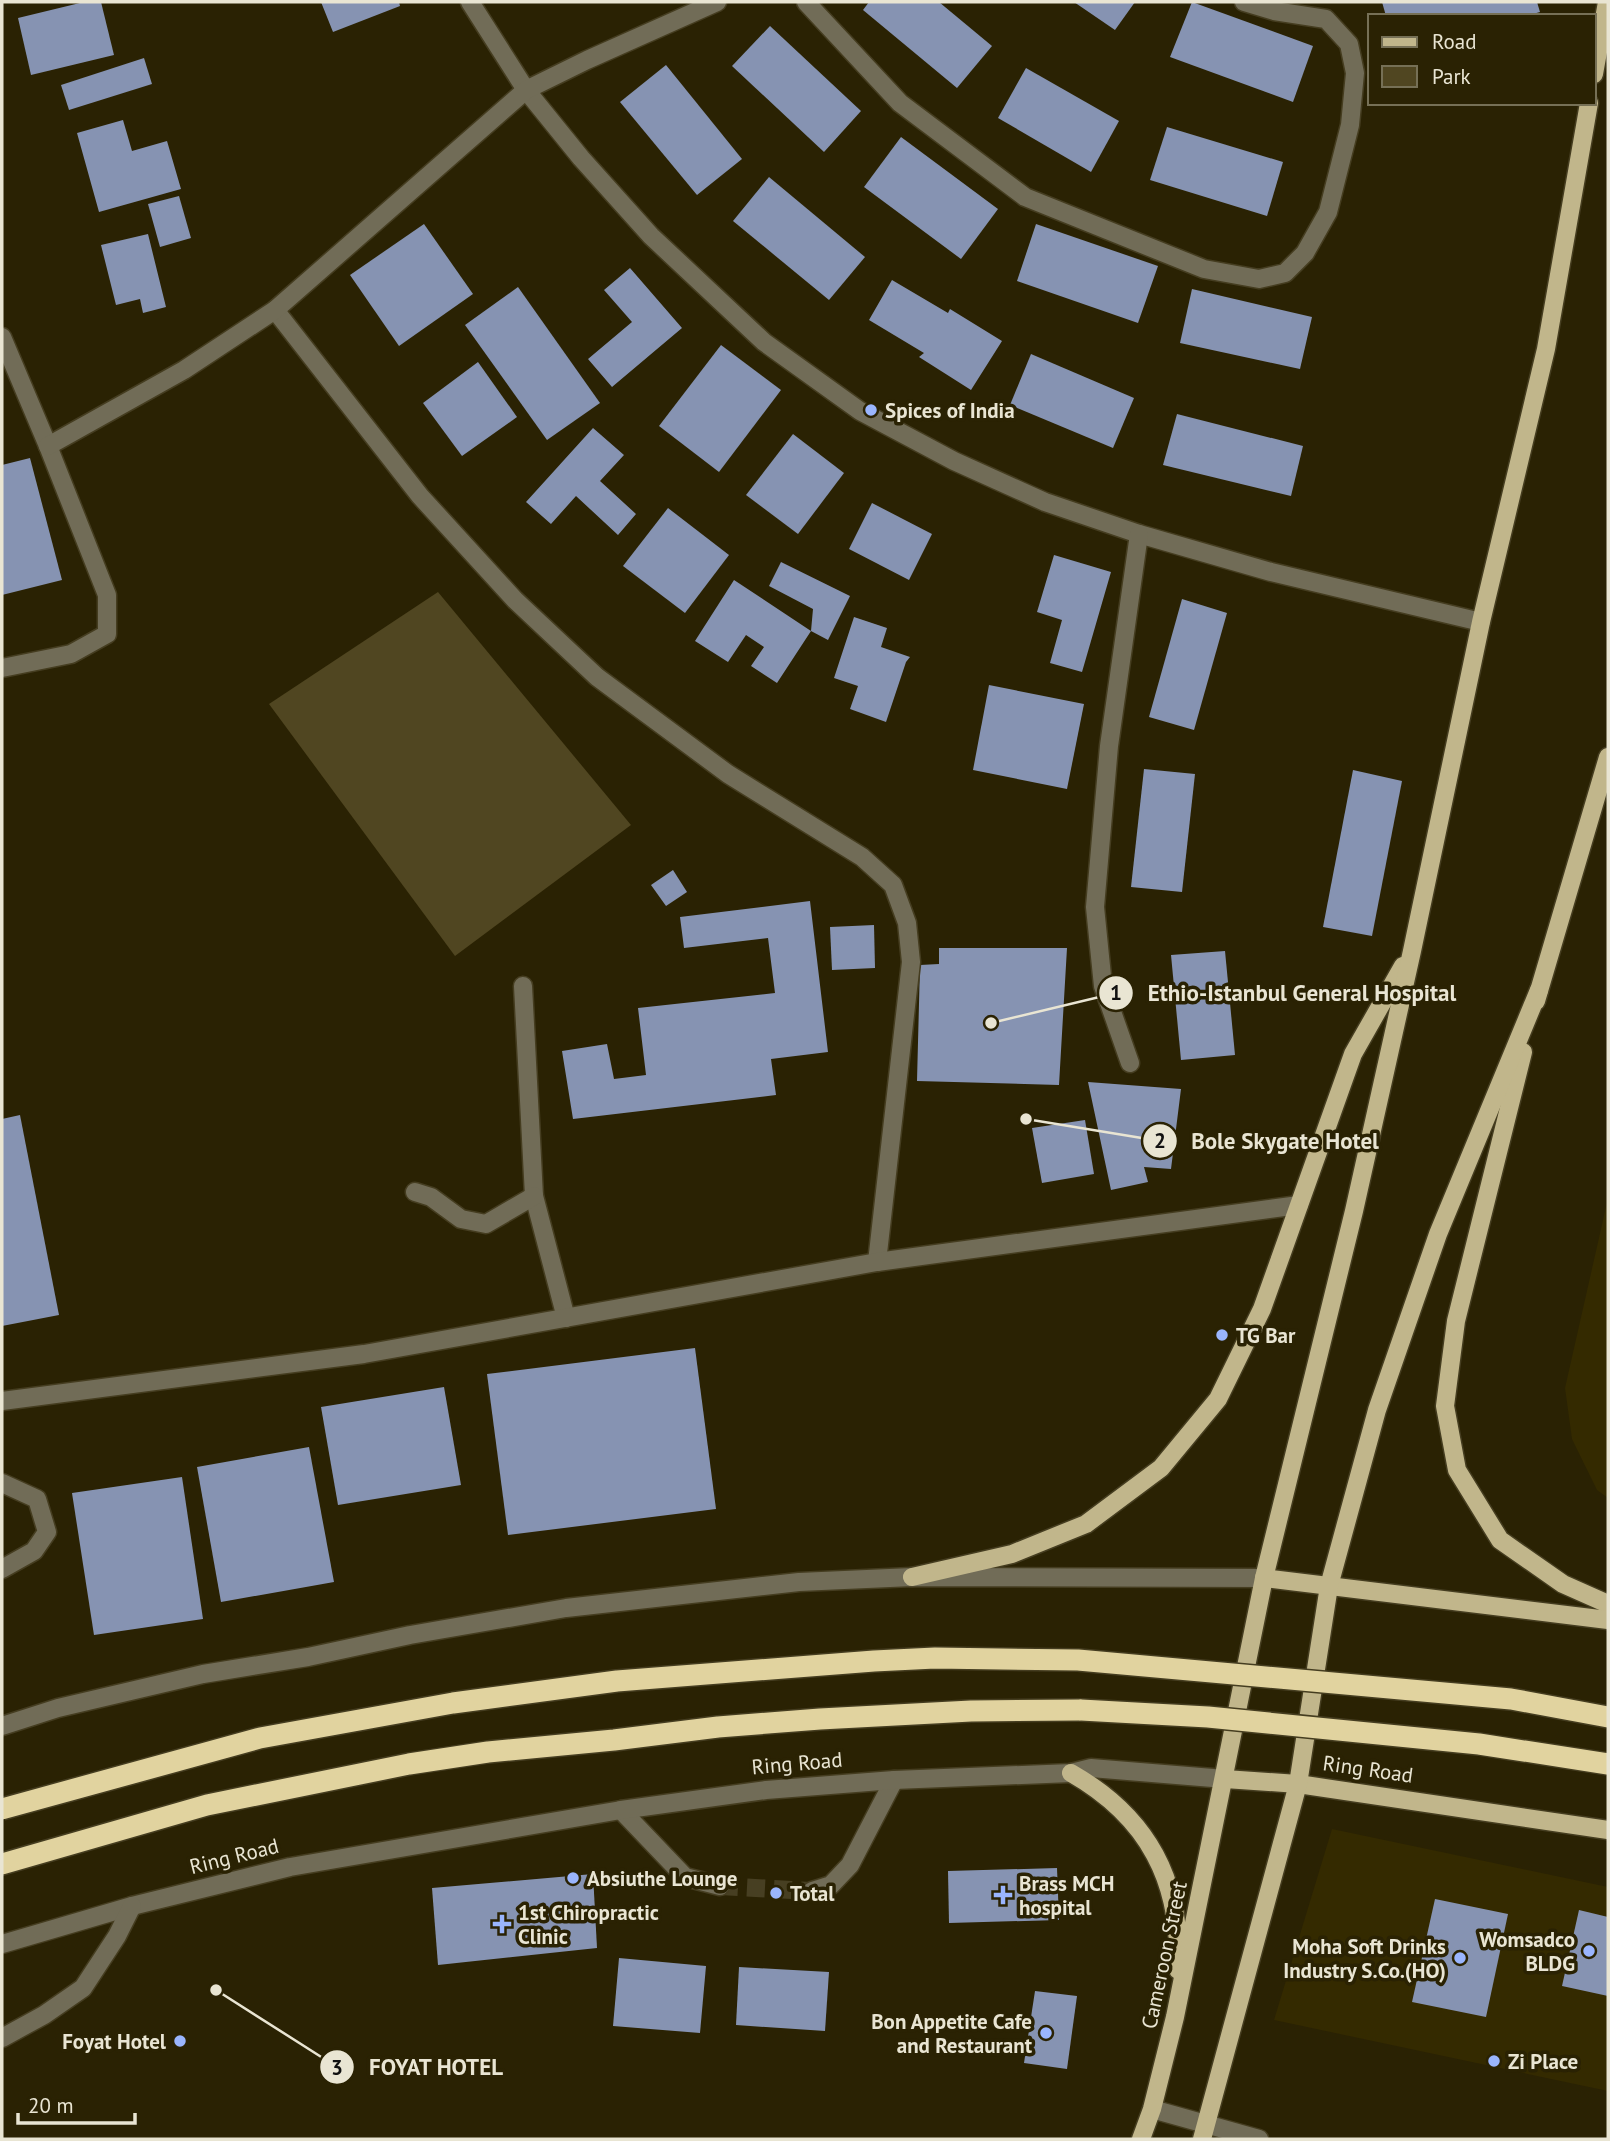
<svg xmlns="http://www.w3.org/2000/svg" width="1610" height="2141" viewBox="0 0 1610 2141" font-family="'PT Sans',sans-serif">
<rect width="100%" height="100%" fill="#2a2203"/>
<g fill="#342a00">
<polygon points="1608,1198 1608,1498 1597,1490 1572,1439 1565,1388"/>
<polygon points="1332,1829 1608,1887 1608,2091 1274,2020"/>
</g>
<polygon fill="#504621" points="438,592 631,825 455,956 269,704"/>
<g fill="#8693b2">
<polygon points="84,2 101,2 114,55 31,75 18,18"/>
<polygon points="321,2 399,2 400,6 333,32"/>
<polygon points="869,2 939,2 992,46 957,88 863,10"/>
<polygon points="1074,2 1135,2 1115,30"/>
<polygon points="1192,2 1313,46 1293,102 1170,57"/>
<polygon points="1382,2 1537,2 1540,12 1526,16 1386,16"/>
<polygon points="770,26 861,111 824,152 732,66"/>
<polygon points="144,58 152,84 69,110 61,85"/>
<polygon points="666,65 742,159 697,195 620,102"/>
<polygon points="1026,68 1119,121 1091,172 998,118"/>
<polygon points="123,120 132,151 167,141 181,189 99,212 77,133"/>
<polygon points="1167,127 1283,162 1267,216 1150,180"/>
<polygon points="901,137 998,209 961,259 864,187"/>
<polygon points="769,177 865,257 829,300 733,221"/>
<polygon points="179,196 191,238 160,247 148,204"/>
<polygon points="424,224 473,294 399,346 350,275"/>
<polygon points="1036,224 1158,266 1138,323 1017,281"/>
<polygon points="148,234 166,307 143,313 140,299 116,305 101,245"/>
<polygon points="630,268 682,328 612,387 588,359 632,322 604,290"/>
<polygon points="892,280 948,313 950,309 1002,341 971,390 919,357 924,353 869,320"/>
<polygon points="518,287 600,403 547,440 465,325"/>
<polygon points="1192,289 1312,317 1300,369 1180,343"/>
<polygon points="721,345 781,390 719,472 659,426"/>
<polygon points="1031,354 1134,398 1113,448 1010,405"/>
<polygon points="478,362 517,417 462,456 423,403"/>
<polygon points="1177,414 1303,446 1291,496 1163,465"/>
<polygon points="593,428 624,455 600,481 636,514 618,535 576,496 551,524 526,502"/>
<polygon points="793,434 844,473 798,534 746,495"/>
<polygon points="30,458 62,580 2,595 2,465"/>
<polygon points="872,503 932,534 909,580 849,549"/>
<polygon points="668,508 729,555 685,613 623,566"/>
<polygon points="1054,555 1111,572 1082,672 1050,663 1062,620 1037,612"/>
<polygon points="781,562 850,596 828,640 811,631 777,683 751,666 764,647 746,635 728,662 695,641 734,580 811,631 813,609 769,586"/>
<polygon points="1182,599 1227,613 1194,730 1149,717"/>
<polygon points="854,617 887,628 881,647 910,657 906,662 886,722 850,709 858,686 834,678"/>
<polygon points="989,685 1084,704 1067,789 973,770"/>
<polygon points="1144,769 1195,774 1182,892 1131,887"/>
<polygon points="1353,770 1402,781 1372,936 1323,927"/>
<polygon points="673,870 687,892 666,906 651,885"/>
<polygon points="810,901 828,1052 771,1059 776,1095 573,1119 562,1051 607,1044 614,1079 646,1075 638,1008 775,993 768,938 684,948 680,917"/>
<polygon points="874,925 875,968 832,970 830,927"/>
<polygon points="939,948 1067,948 1059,1085 917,1081 920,965 939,964"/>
<polygon points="1225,951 1235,1055 1181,1060 1171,955"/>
<polygon points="1088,1082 1181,1089 1171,1169 1144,1167 1148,1182 1111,1190"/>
<polygon points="20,1115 59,1315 2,1326 2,1119"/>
<polygon points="1085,1120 1094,1174 1042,1183 1032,1128"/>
<polygon points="695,1348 716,1509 508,1535 487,1374"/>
<polygon points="444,1387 461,1485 338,1505 321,1407"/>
<polygon points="309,1447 334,1582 221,1602 197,1467"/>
<polygon points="182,1477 203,1619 94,1635 72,1493"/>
<polygon points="1057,1868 1059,1920 949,1923 948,1871"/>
<polygon points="593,1874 597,1948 438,1965 432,1888"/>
<polygon points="1435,1899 1508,1914 1486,2017 1412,2002"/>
<polygon points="1579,1910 1608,1917 1608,1996 1562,1986"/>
<polygon points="619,1958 706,1966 700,2033 613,2026"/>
<polygon points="739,1967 829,1972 825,2031 736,2025"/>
<polygon points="1035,1991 1077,1996 1067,2069 1024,2063"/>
</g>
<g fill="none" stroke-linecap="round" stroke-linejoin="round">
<polyline stroke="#473f22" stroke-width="18" stroke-dasharray="18 9" stroke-linecap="butt" points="720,1886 812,1891"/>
<defs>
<g id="minor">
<polyline points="470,2 526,90 581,158 651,236 764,342 860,411 954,461 1045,502 1139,534 1271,572 1481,622"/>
<polyline points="806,2 900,103 1025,197 1204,269 1259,279 1285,273 1305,253 1328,212 1350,125 1355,73 1349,44 1326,19 1274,11 1244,2"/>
<polyline points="275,310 420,496 515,600 597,677 728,774 862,857 893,885 907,923 911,962 877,1262"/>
<polyline points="2,337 48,446 107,595 107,634 71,654 2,668"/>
<polyline points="48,446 184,370 275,310 526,90 587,60 717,2"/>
<polyline points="523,986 534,1196 566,1318"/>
<polyline points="1130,1063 1103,986 1095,907 1109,746 1139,534"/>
<polyline points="415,1192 431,1197 461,1219 486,1224 534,1196"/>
<polyline points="2,1401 364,1354 877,1262 1299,1205"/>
<polyline points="2,1483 37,1499 47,1532 34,1551 2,1569"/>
<polyline points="2,1726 58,1708 203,1674 308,1657 410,1635 566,1608 691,1594 799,1582 912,1577 1264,1578"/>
<polyline points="621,1810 685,1877 720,1886"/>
<polyline points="812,1891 831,1885 850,1865 894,1780"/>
<polyline points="2,1944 132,1906 290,1867 621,1810 766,1790 894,1780 1071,1773 1091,1768 1225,1779"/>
<polyline points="2,2038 44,2015 83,1988 117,1936 132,1906"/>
<polyline points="1152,2109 1259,2139"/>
</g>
<g id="major">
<polyline points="1594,74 1607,2"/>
<polyline points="1536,1001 1608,757"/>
<polyline points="1523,1052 1456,1321 1445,1406 1457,1470 1500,1540 1563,1584 1608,1604"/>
<polyline points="912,1577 1012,1554 1086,1524 1161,1468 1218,1399 1262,1309 1353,1054 1403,966"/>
<polyline points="1264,1578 1608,1620"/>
<path d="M1071,1773C1148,1817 1182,1881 1178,1970"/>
<polyline points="1225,1779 1298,1784 1608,1830"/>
<polyline points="1141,2139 1152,2109 1175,2017 1264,1578 1354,1211 1412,951 1481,622 1546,349 1589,103"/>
<polyline points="1202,2139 1298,1784 1329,1586 1377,1410 1438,1234 1539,990"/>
</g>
<polyline id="highway" points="2,1864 207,1805 409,1764 488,1752 614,1740 718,1727 820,1719 971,1711 1081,1710"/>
</defs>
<use href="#minor" stroke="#453d20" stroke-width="21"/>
<use href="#major" stroke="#453d20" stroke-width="21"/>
<use href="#highway" stroke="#453d20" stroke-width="24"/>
<use href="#minor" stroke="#716c57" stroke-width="18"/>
<use href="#major" stroke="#c1b68b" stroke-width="18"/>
<use href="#highway" stroke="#e1d39f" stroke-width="21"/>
<defs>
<g id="highway-bridge">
<polyline points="1081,1710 1208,1717 1479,1744 1608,1764"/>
<polyline points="2,1809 260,1738 453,1703 617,1681 874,1661 935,1658 1078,1660 1511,1699 1608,1717"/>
</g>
</defs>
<use href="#highway-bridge" stroke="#453d20" stroke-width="24" stroke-linecap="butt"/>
<use href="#highway-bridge" stroke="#e1d39f" stroke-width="21"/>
</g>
<g fill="#9ab5fd" stroke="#2a2203" stroke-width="2.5">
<circle cx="871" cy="410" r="7"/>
<circle cx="1222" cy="1335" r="7"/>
<circle cx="573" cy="1878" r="7"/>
<circle cx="776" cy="1893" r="7"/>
<path d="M999.5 1884.5h7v7h7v7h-7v7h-7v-7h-7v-7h7z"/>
<path d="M498.5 1913.5h7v7h7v7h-7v7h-7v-7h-7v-7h7z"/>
<circle cx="1589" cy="1951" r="7"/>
<circle cx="1460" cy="1958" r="7"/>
<circle cx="1046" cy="2033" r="7"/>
<circle cx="180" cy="2041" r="7"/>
<circle cx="1494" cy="2061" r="7"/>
</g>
<g text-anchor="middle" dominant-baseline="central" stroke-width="7" stroke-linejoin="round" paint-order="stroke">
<g font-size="21" font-weight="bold" fill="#e9e5d3" stroke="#2a2203" text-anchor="start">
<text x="885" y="410">Spices of India</text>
<text x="1236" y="1335">TG Bar</text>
<text x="587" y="1878">Absiuthe Lounge</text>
<text x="1019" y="1883">Brass MCH<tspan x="1019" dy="24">hospital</tspan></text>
<text x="790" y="1893">Total</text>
<text x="518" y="1912">1st Chiropractic<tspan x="518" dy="24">Clinic</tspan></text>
<text x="1575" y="1939" text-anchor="end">Womsadco<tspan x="1575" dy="24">BLDG</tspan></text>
<text x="1446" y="1946" text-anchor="end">Moha Soft Drinks<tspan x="1446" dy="24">Industry S.Co.(HO)</tspan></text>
<text x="1032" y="2021" text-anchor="end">Bon Appetite Cafe<tspan x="1032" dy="24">and Restaurant</tspan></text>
<text x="166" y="2041" text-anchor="end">Foyat Hotel</text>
<text x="1508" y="2061">Zi Place</text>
</g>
<g font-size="21" fill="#e9e5d3" stroke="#2a2203">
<text transform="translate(797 1763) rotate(-5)">Ring Road</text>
<text transform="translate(1368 1769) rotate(8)">Ring Road</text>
<text transform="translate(234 1856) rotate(-14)">Ring Road</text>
<text transform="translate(1164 1955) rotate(-78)">Cameroon Street</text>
</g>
</g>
<path fill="none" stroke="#e9e5d3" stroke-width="2.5" d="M991 1023L1116 993M1026 1119L1160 1141M216 1990L337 2067"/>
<g fill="#e9e5d3" stroke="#2a2203" stroke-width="2.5">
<circle cx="991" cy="1023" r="7"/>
<circle cx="1026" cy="1119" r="7"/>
<circle cx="216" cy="1990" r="7"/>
<circle cx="1116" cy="993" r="18"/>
<circle cx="1160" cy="1141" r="18"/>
<circle cx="337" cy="2067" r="18"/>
</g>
<g font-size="21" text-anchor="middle" font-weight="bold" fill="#111">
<text x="1116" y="1000">1</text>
<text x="1160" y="1148">2</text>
<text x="337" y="2075">3</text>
</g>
<g font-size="23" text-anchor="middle" font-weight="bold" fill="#e9e5d3" stroke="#2a2203" stroke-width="7" stroke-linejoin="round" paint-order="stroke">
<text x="1302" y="1001">Ethio-Istanbul General Hospital</text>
<text x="1285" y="1149">Bole Skygate Hotel</text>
<text x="436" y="2075">FOYAT HOTEL</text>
</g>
<rect width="1610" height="2141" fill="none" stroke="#e9e5d3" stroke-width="7"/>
<rect x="1368" y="14" width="228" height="91" fill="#2a2203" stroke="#767056" stroke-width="2"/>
<rect x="1382" y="37" width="35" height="10" fill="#c1b68b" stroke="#767056" stroke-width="2"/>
<text x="1432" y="49" font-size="21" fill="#e9e5d3">Road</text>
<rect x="1382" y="66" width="35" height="21" fill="#504621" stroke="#767056" stroke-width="2"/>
<text x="1432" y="84" font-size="21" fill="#e9e5d3">Park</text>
<path d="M18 2113v10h117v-10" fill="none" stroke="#e9e5d3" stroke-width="3.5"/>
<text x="28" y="2113" font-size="21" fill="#e9e5d3" stroke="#2a2203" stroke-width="5" paint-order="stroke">20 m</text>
</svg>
